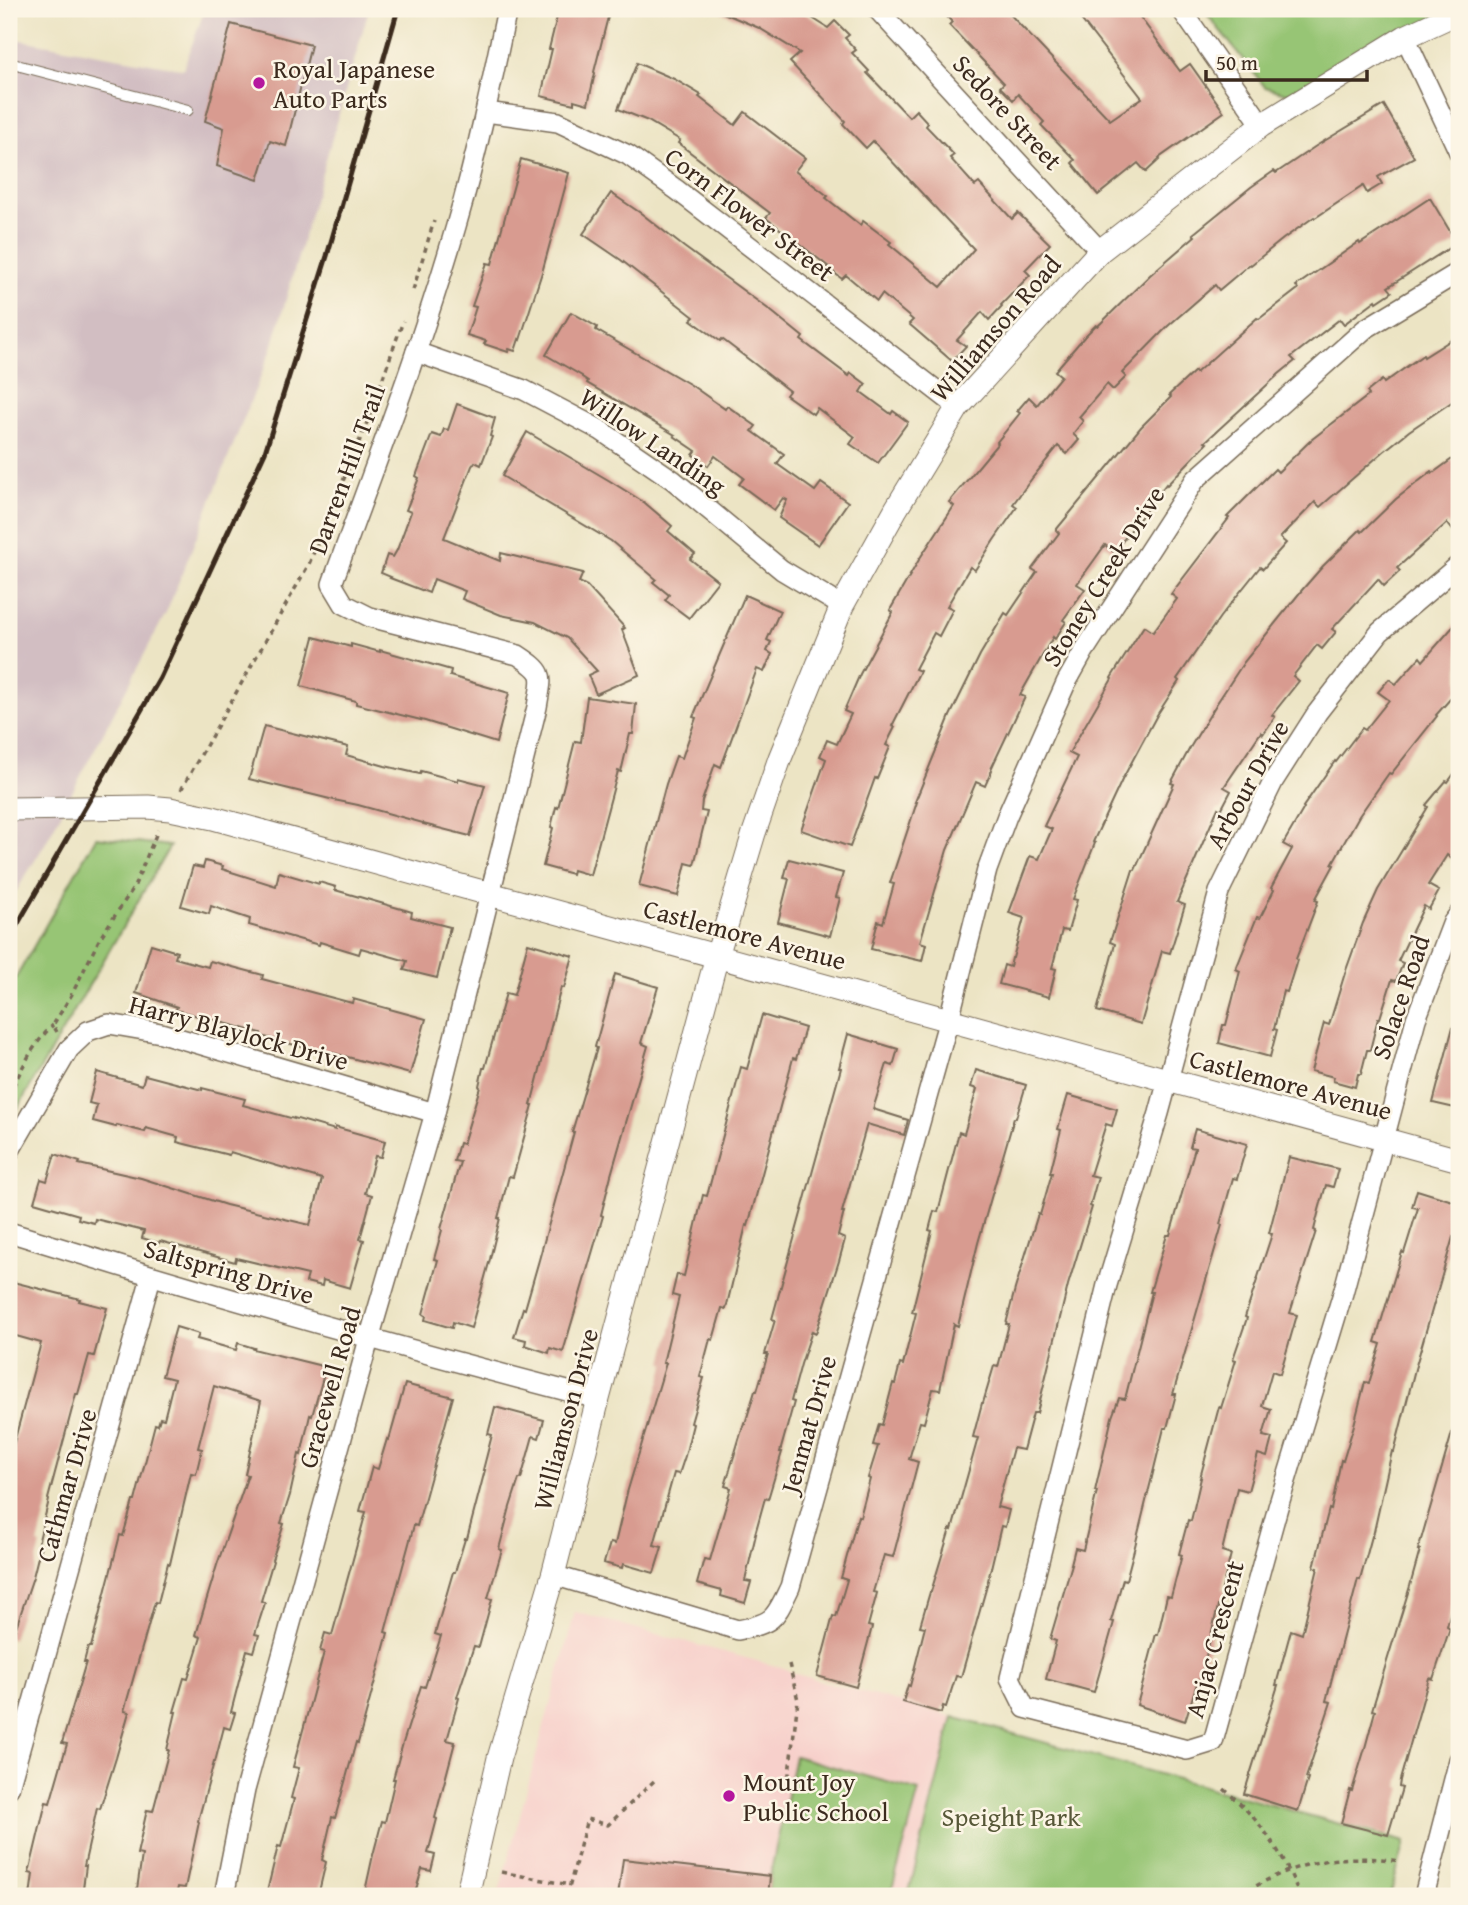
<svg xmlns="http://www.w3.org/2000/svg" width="1468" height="1905" viewBox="0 0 1468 1905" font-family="'Gentium Book Plus',serif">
<rect width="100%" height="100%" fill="#fcf5e5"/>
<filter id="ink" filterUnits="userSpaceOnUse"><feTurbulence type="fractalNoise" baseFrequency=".0143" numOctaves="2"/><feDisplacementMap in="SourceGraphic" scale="14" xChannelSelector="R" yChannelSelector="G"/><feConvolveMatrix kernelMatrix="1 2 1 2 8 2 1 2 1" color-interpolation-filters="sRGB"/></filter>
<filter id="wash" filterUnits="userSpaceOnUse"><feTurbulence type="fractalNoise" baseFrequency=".00686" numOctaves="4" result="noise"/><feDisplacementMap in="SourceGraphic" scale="28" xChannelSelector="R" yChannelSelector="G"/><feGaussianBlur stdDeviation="1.57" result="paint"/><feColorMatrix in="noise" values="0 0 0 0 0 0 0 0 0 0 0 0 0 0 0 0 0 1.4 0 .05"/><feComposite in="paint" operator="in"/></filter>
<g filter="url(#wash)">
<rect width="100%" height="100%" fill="#ece4c4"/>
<polygon fill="#f7d0cb" points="575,1612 783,1668 796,1674 953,1717 908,1896 498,1896"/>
<polygon fill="#d2bec2" points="205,9 369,9 272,348 167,611 45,844 9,903 9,38 183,69"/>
<g fill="#97c574" stroke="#697849" stroke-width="2">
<polygon points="1203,9 1457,9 1367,51 1289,94 1265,87"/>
<polygon points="96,837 170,846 9,1123 9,990"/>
<polygon points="953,1717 1405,1842 1390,1896 908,1896"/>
<polygon points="795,1756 919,1791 890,1896 768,1896 770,1876"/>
</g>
<g id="blocks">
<g fill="#d89b90">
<polygon points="559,9 610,9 594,72 595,73 588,104 574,100 574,104 541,96 552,49 549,49"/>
<polygon points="714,9 798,9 828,28 835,21 849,35 845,38 856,50 852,53 869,71 867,73 909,117 916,110 928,123 926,126 954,155 950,158 975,186 979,183 1012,219 1018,213 1050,244 1025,270 1030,275 1001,305 1002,306 989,320 982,312 957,340 966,346 952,361 909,324 913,320 882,294 877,301 846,275 842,279 828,268 829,267 766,218 770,213 678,143 680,140 648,121 618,109 637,63 674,79 701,95 699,97 735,125 745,112 805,158 795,171 828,196 826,198 860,225 863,221 891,242 889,244 941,287 974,249 873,141 866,148 843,124 845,121 790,62 800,53 759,28"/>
<polygon points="940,9 1005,9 1110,120 1142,98 1073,9 1134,9 1180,71 1190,64 1224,112 1159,158 1160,159 1146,172 1138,163 1098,195 1072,163 1075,160 1041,125 1044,122 1018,94 1013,100 1000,87 1004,83 949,25 952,22"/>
<polygon points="231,24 311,45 286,146 270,141 258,180 217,166 224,128 205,121"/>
<polygon points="1384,105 1414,157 1378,177 1382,184 1367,193 1363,186 1315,218 1314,217 1283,239 1251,265 1250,264 1219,290 1215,285 1168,326 1122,373 1126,377 1113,390 1107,384 1079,417 1083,421 1073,434 1079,440 1067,454 1058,446 1033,477 1013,504 1017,507 994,540 975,570 970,567 947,606 953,609 939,636 934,633 915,669 920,671 892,726 895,727 886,745 890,747 877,779 875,778 850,847 801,830 826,759 820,756 827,740 837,744 851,714 844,711 860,674 893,612 890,610 920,558 954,506 949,502 998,443 997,442 1020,413 1017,411 1029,397 1037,405 1061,376 1055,371 1085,336 1096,325 1098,326 1150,275 1195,236 1193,234 1251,187 1274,171 1276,173 1316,146"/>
<polygon points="521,159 569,173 543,269 520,340 519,339 515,351 509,349 508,352 484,344 486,341 467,335 476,307 472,306 487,263 492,264"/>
<polygon points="611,193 642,214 684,247 771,311 803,337 801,340 849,376 851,373 866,384 861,392 891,414 893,411 908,422 878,463 850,444 855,437 817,408 813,414 786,395 789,391 756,365 722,339 720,341 691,320 694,317 621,260 583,234"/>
<polygon points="1430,198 1457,243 1388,287 1392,292 1377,302 1376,300 1344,324 1340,319 1291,357 1295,361 1279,374 1205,442 1207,443 1167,485 1166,484 1114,552 1105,545 1095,559 1077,584 1085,589 1063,620 1066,622 1055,639 1053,637 1020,695 1025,697 991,769 992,770 985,786 976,782 947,850 920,942 926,944 922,961 871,949 878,921 883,923 894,884 890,883 917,802 915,802 950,716 980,655 1005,613 1008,615 1037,572 1032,569 1059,533 1056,530 1141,427 1171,397 1169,395 1195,371 1196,373 1257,318 1259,319 1298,289 1296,286 1359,242 1360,244"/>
<polygon points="571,312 597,327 596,330 691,385 725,409 727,406 756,426 752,431 784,454 777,464 815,491 821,483 848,502 818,545 779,518 787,500 783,498 774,510 739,484 744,478 715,456 708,466 693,455 696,451 674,436 675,435 587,383 588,381 582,377 582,376 546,355"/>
<polygon points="1459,335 1459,397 1409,431 1383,452 1320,507 1315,502 1280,538 1286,543 1263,569 1260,567 1220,617 1177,679 1179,681 1157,715 1122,780 1093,842 1095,843 1073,899 1077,900 1068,931 1062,930 1052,968 1056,969 1049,997 999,984 1004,965 1010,967 1012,958 1013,958 1024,918 1009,913 1030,856 1039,859 1052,829 1044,826 1077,757 1069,753 1112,679 1111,678 1144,626 1153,632 1177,599 1171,594 1229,518 1227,517 1275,469 1278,472 1311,440 1369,395 1367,392 1382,380 1384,383 1423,355 1424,357"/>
<polygon points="457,404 495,418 490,436 492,437 481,465 475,462 472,466 444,538 500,561 501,553 583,573 579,582 587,586 625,628 622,630 639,675 596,694 588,675 597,671 567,638 535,622 501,615 462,599 465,591 434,579 429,593 390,578 391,577 381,573 387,555 393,557 397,550 411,512 406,510 419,478 416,476 432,434 441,437 444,429 448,430"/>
<polygon points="527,432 610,481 645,503 672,526 668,531 695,554 690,559 718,581 689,618 665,600 669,595 653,582 656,579 611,541 502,476"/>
<polygon points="1459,454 1459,538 1447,523 1397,568 1400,571 1384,586 1378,579 1332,629 1336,632 1322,649 1317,645 1293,676 1299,681 1272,715 1275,717 1263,734 1261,732 1224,787 1231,791 1221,810 1218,808 1177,902 1185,905 1170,953 1162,951 1141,1024 1097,1011 1115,944 1110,942 1133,870 1135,870 1174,784 1171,783 1191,746 1217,703 1244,662 1302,590 1323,566 1360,530 1362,532 1396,499 1432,471 1433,473"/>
<polygon points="745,595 780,611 767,640 771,642 767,651 772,654 764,672 757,669 721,767 715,764 702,801 701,811 707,812 694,865 686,863 678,896 639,886 666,784 676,756 682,758 696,718 693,717"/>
<polygon points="1459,620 1459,689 1436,715 1437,716 1391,774 1389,773 1359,816 1332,864 1334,865 1315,900 1318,901 1296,959 1297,960 1287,992 1283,991 1274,1029 1277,1030 1270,1057 1219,1043 1223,1025 1226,1025 1240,971 1236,969 1257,917 1260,918 1274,890 1271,888 1292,849 1283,844 1304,808 1303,807 1335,761 1336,762 1362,728 1365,730 1389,700 1378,692 1389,679 1396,684 1420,657 1423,661"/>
<polygon points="314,637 351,647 351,644 380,652 380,650 423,662 451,670 450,676 509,693 496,743 425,721 356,704 356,701 301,686"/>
<polygon points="587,697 636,704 633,734 630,734 621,772 618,771 590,875 573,870 572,874 543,866 553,828 551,827 556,807 558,808 575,741 581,742"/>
<polygon points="264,726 348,747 346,755 385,766 420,774 421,771 458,781 458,778 485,785 470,836 423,824 423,823 358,805 334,800 249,779"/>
<polygon points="1459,767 1459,848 1452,859 1447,855 1428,885 1439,891 1429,909 1424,906 1398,961 1403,963 1396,981 1392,980 1380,1018 1378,1018 1370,1050 1367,1050 1361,1074 1358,1074 1355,1087 1333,1081 1334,1077 1311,1071 1324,1023 1329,1025 1345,973 1363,923 1378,890 1428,807 1426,805 1446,781 1448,782"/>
<polygon points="789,859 843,873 836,897 840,898 830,936 778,922 789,879 784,878"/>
<polygon points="205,861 223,866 222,869 276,886 279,872 319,884 319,882 336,887 335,890 412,912 411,917 450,927 437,978 404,970 407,961 361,948 359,954 320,942 319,945 249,925 250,919 211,906 209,914 181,906 193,866 203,868"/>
<polygon points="528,943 573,956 564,988 561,987 531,1105 533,1105 513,1177 509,1176 498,1218 500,1218 490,1259 471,1328 453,1322 452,1328 425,1320 426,1316 423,1314 438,1260 434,1259 442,1230 441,1229 460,1162 454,1161 459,1143 463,1144 480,1087 479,1086 483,1068 485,1068 506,993 514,995"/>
<polygon points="151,944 177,952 175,958 208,967 210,961 263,975 262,979 318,994 352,1003 353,999 426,1019 410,1074 333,1053 332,1055 261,1036 261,1033 176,1010 177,1007 136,993"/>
<polygon points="615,974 658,987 641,1043 648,1046 611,1175 601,1215 603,1216 563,1352 550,1348 549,1353 525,1345 526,1340 514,1337 523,1308 525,1309 539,1260 574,1132 572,1132 597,1048 595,1047"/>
<polygon points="762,1015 805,1028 796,1059 793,1058 748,1226 746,1225 726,1309 722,1308 713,1340 710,1339 700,1377 704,1378 691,1423 693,1424 685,1456 679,1474 674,1473 654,1545 662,1547 654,1573 623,1564 622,1568 604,1563 610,1543 615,1544 627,1493 666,1363 663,1363 679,1297 672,1295 677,1274 684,1276 703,1195 707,1196 741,1067 747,1069"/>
<polygon points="1453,1027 1459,1028 1459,1109 1433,1103"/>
<polygon points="848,1034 898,1049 893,1066 887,1064 873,1109 908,1120 904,1135 867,1124 842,1212 844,1212 838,1236 845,1239 839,1261 816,1333 812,1331 801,1364 791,1401 794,1402 780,1452 782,1452 768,1499 765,1498 755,1534 756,1534 745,1581 751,1582 745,1603 721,1596 722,1591 697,1584 704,1559 710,1560 731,1488 725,1486 744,1423 745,1424 755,1391 757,1391 768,1354 765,1354 775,1320 772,1319 841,1068 839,1068"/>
<polygon points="976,1070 1026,1085 1016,1118 1014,1118 978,1243 958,1326 954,1324 940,1390 933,1389 924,1423 920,1422 909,1459 918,1462 893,1557 884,1555 873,1592 877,1593 868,1626 872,1627 856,1687 817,1676 833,1616 836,1617 847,1580 841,1578 858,1516 860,1517 870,1479 868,1478 878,1446 873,1445 879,1424 882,1425 893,1383 895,1384 900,1364 903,1365 916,1313 912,1312 932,1231 929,1230 934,1211 938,1212 959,1132 964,1134 977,1089 971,1087"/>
<polygon points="97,1072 142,1085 145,1075 202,1090 202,1088 245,1099 243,1105 294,1119 294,1118 335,1130 335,1127 385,1141 381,1157 375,1156 365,1193 372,1195 360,1239 364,1240 350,1288 323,1280 322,1286 306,1282 308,1275 236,1258 235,1262 160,1241 159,1243 142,1238 144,1231 95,1219 94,1223 78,1219 79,1215 34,1202 41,1179 47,1181 55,1154 80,1162 79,1164 141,1178 226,1205 310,1225 322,1179 230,1152 229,1155 177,1142 178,1137 146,1128 145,1132 117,1125 116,1127 93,1121 97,1105 89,1103"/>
<polygon points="1068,1095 1117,1109 1112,1126 1106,1124 1090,1175 1098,1177 1090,1206 1092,1207 1068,1285 1037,1413 1033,1413 1023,1450 1013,1448 997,1507 1009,1510 1005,1527 1001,1526 986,1589 961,1677 956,1676 946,1707 943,1706 941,1713 903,1702 908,1685 910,1686 925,1627 920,1626 930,1592 931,1592 950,1529 952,1530 978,1438 973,1437 982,1403 983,1403 994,1366 998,1367 1009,1324 1006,1324 1015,1289 1038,1214 1040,1215 1052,1173 1050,1173 1061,1130 1058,1129"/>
<polygon points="1195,1129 1247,1144 1237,1179 1233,1178 1220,1224 1222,1225 1173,1394 1176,1394 1167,1428 1164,1428 1135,1546 1126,1580 1123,1579 1111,1621 1114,1622 1094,1692 1046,1679 1056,1641 1050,1639 1072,1564 1071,1564 1075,1548 1083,1550 1097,1491 1095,1491 1112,1417 1119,1398 1125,1399 1152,1292 1150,1292 1167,1235 1170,1235 1195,1148 1190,1147"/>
<polygon points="1289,1157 1338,1169 1333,1187 1326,1185 1319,1210 1314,1230 1316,1231 1290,1313 1297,1315 1280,1374 1272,1371 1262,1406 1271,1409 1263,1436 1272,1438 1267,1457 1258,1454 1248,1491 1237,1488 1222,1551 1231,1554 1222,1589 1225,1590 1221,1607 1218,1606 1200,1681 1198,1680 1185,1721 1137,1705 1156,1634 1158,1634 1167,1596 1171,1597 1182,1555 1179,1554 1188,1520 1191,1521 1201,1478 1200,1478 1219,1407 1221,1408 1236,1360 1233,1359 1247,1318 1245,1317 1272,1234 1269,1233"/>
<polygon points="1417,1190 1459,1203 1459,1229 1456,1238 1453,1237 1415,1369 1394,1452 1392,1451 1373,1536 1372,1536 1360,1580 1358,1579 1326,1701 1331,1702 1306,1778 1308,1779 1298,1811 1244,1794 1278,1685 1276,1685 1291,1630 1302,1634 1318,1568 1314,1567 1329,1509 1331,1510 1341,1460 1343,1461 1354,1425 1365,1382 1369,1383 1381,1344 1375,1342 1402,1252 1404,1253 1418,1208 1412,1207"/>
<polygon points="13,1282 80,1299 79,1301 107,1308 94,1356 89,1355 78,1394 76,1394 48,1499 49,1500 38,1544 41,1545 33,1577 12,1639 9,1638 9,1461 41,1343 9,1334 9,1284 12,1285"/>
<polygon points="176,1327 199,1334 197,1339 236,1350 238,1343 254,1348 253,1349 326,1367 312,1416 310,1415 301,1455 299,1454 290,1495 281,1523 284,1524 272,1560 273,1561 261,1601 265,1603 255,1634 259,1635 254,1652 247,1650 231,1712 235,1713 230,1729 224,1727 215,1762 214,1762 198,1821 199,1822 185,1888 178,1887 176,1896 136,1896 142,1855 137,1854 147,1810 153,1811 169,1750 167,1750 176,1712 174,1712 184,1678 188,1679 201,1637 196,1635 217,1565 248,1475 245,1474 261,1401 214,1386 198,1448 202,1449 196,1474 191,1473 170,1564 168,1563 158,1603 155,1602 124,1711 129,1712 116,1758 100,1809 97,1808 84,1866 86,1866 82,1896 30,1896 33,1874 29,1873 46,1802 50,1803 67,1744 62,1743 86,1662 84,1662 88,1647 91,1647 120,1535 123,1536 133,1501 135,1501 155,1424 158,1425 160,1418 164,1419 174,1379 162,1376"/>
<polygon points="405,1384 453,1397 417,1526 414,1525 385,1632 388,1633 358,1743 356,1742 335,1818 332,1817 322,1860 326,1862 318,1896 266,1896 278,1846 281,1847 294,1799 291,1798 299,1768 293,1767 324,1652 320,1651 325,1633 332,1635 366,1512 360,1511 372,1467 378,1469 387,1439 389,1440"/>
<polygon points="495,1407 544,1420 539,1438 533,1436 521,1479 519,1479 510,1507 499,1549 502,1550 488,1598 492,1599 482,1636 479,1647 474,1646 457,1697 459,1698 447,1740 455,1742 435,1818 437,1819 428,1853 435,1855 431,1871 422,1869 414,1896 364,1896 373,1855 382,1821 385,1822 395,1779 393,1779 403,1743 421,1686 425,1687 441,1636 435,1634 453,1572 455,1572 465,1539 467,1539 485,1470 483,1470 492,1435 488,1434"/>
<polygon points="1454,1426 1459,1427 1459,1580 1447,1626 1450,1628 1433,1679 1429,1678 1400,1780 1399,1787 1402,1788 1388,1835 1341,1823 1350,1790 1352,1791 1365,1748 1375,1711 1372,1710 1410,1586 1420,1550 1418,1550"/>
<polygon points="623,1859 770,1876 768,1896 618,1896"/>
</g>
</g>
</g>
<g filter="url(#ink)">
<use href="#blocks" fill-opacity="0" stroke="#796b58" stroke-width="2"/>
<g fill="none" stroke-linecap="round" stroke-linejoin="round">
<defs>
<polyline id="service" points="9,63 188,110"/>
<g id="minor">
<polyline points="877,9 1100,251"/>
<polyline points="1181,9 1262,125"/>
<polyline points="1405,37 1459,152"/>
<polyline points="486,112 558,122 628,155 677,190 958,407"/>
<polyline points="416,352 524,390 600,430 673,480 782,570 842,606"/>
<polyline points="1459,565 1380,632 1317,713 1274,780 1219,892 1159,1113 1107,1285 1010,1678 1025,1708 1187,1750 1213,1742 1278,1507 1343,1293 1416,1019 1453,922 1459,914"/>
<polyline points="9,1152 69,1049 88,1031 109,1024 161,1033 435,1113"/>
<path d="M9,1232C204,1293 400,1348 598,1399"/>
<path d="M553,1575L738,1630C775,1623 775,1618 790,1587L949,1019L987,870L1007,816L1066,683L1084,651L1195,480L1365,329L1459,272"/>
<polyline points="9,1788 151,1277"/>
<path d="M224,1896L245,1790L369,1339L435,1113L537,707C542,675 547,674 518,655L370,617L344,604L332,584C375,465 421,347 456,226C477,155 492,82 507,9"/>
<polyline points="1424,1896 1459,1760"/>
</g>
<g id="tertiary">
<polyline points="9,809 148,807 170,809 213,818 1459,1160"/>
<polyline points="467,1896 499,1758 553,1575 598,1399 717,956 754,833 780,758 842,606 896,509 958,407 1100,251 1262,125 1405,37 1459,12"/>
</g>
</defs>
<use href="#service" stroke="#796b58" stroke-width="12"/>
<use href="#minor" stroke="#796b58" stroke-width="22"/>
<use href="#tertiary" stroke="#796b58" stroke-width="25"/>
<g stroke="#796b58" stroke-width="3.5" stroke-dasharray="5 5" stroke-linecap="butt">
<polyline points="413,290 434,221"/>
<polyline points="181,790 309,564 368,420 403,321"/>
<polyline points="57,1032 53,1025 72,994 100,938 134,887 158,830"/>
<path d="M9,1095C21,1070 32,1045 53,1025"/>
<polyline points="789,1664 798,1700 788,1781 790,1782"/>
<path d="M1224,1789C1261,1821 1282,1851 1300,1896"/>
<polyline points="501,1872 570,1885"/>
<polyline points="567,1896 587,1819 608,1825 655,1780"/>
<path d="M1239,1896C1295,1861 1336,1853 1401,1861"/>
</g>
<use href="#service" stroke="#fff" stroke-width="10"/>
<use href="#minor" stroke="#fff" stroke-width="19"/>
<use href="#tertiary" stroke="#fff" stroke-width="23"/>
<polyline stroke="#3b2a1e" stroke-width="5" points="9,939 160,678 265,452 327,256 398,9"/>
</g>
</g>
<g fill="#b5179e" stroke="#fcf5e5" stroke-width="2.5">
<circle cx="259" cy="83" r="7"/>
<circle cx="729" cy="1796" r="7"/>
</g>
<g text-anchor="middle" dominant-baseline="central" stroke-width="5" stroke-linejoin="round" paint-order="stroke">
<g font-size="26" fill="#3b2a1e" stroke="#fcf5e5" text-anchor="start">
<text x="273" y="68">Royal Japanese<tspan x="273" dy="30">Auto Parts</tspan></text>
<text x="743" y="1781">Mount Joy<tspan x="743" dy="30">Public School</tspan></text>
</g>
<g font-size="26" fill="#3b2a1e" stroke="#fcf5e5">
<text transform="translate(1008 112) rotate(47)">Sedore Street</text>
<text transform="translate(750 214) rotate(37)">Corn Flower Street</text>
<text transform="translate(995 328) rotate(-49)">Williamson Road</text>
<text transform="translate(653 441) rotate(34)">Willow Landing</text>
<text transform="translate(346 469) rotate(-70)">Darren Hill Trail</text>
<text transform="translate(1103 576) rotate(-58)">Stoney Creek Drive</text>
<text transform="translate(1247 784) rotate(-61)">Arbour Drive</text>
<text transform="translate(745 934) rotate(15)">Castlemore Avenue</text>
<text transform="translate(1400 997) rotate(-71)">Solace Road</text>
<text transform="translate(239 1032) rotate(15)">Harry Blaylock Drive</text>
<text transform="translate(1291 1084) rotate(15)">Castlemore Avenue</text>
<text transform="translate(229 1271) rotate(16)">Saltspring Drive</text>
<text transform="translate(329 1387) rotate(-74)">Gracewell Road</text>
<text transform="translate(565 1419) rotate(-75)">Williamson Drive</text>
<text transform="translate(808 1424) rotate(-74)">Jenmat Drive</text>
<text transform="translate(66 1485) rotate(-74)">Cathmar Drive</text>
<text transform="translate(1214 1639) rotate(-75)">Anjac Crescent</text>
</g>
<g font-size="26" fill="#575838" stroke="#fcf5e5">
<text x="1011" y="1816">Speight Park</text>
</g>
</g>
<rect width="1468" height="1905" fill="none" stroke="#fcf5e5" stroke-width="35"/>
<path d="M1206 70v10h161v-10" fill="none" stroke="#3b2a1e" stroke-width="3.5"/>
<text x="1216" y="70" font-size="21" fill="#3b2a1e" stroke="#fcf5e5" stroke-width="5" paint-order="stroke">50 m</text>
</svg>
